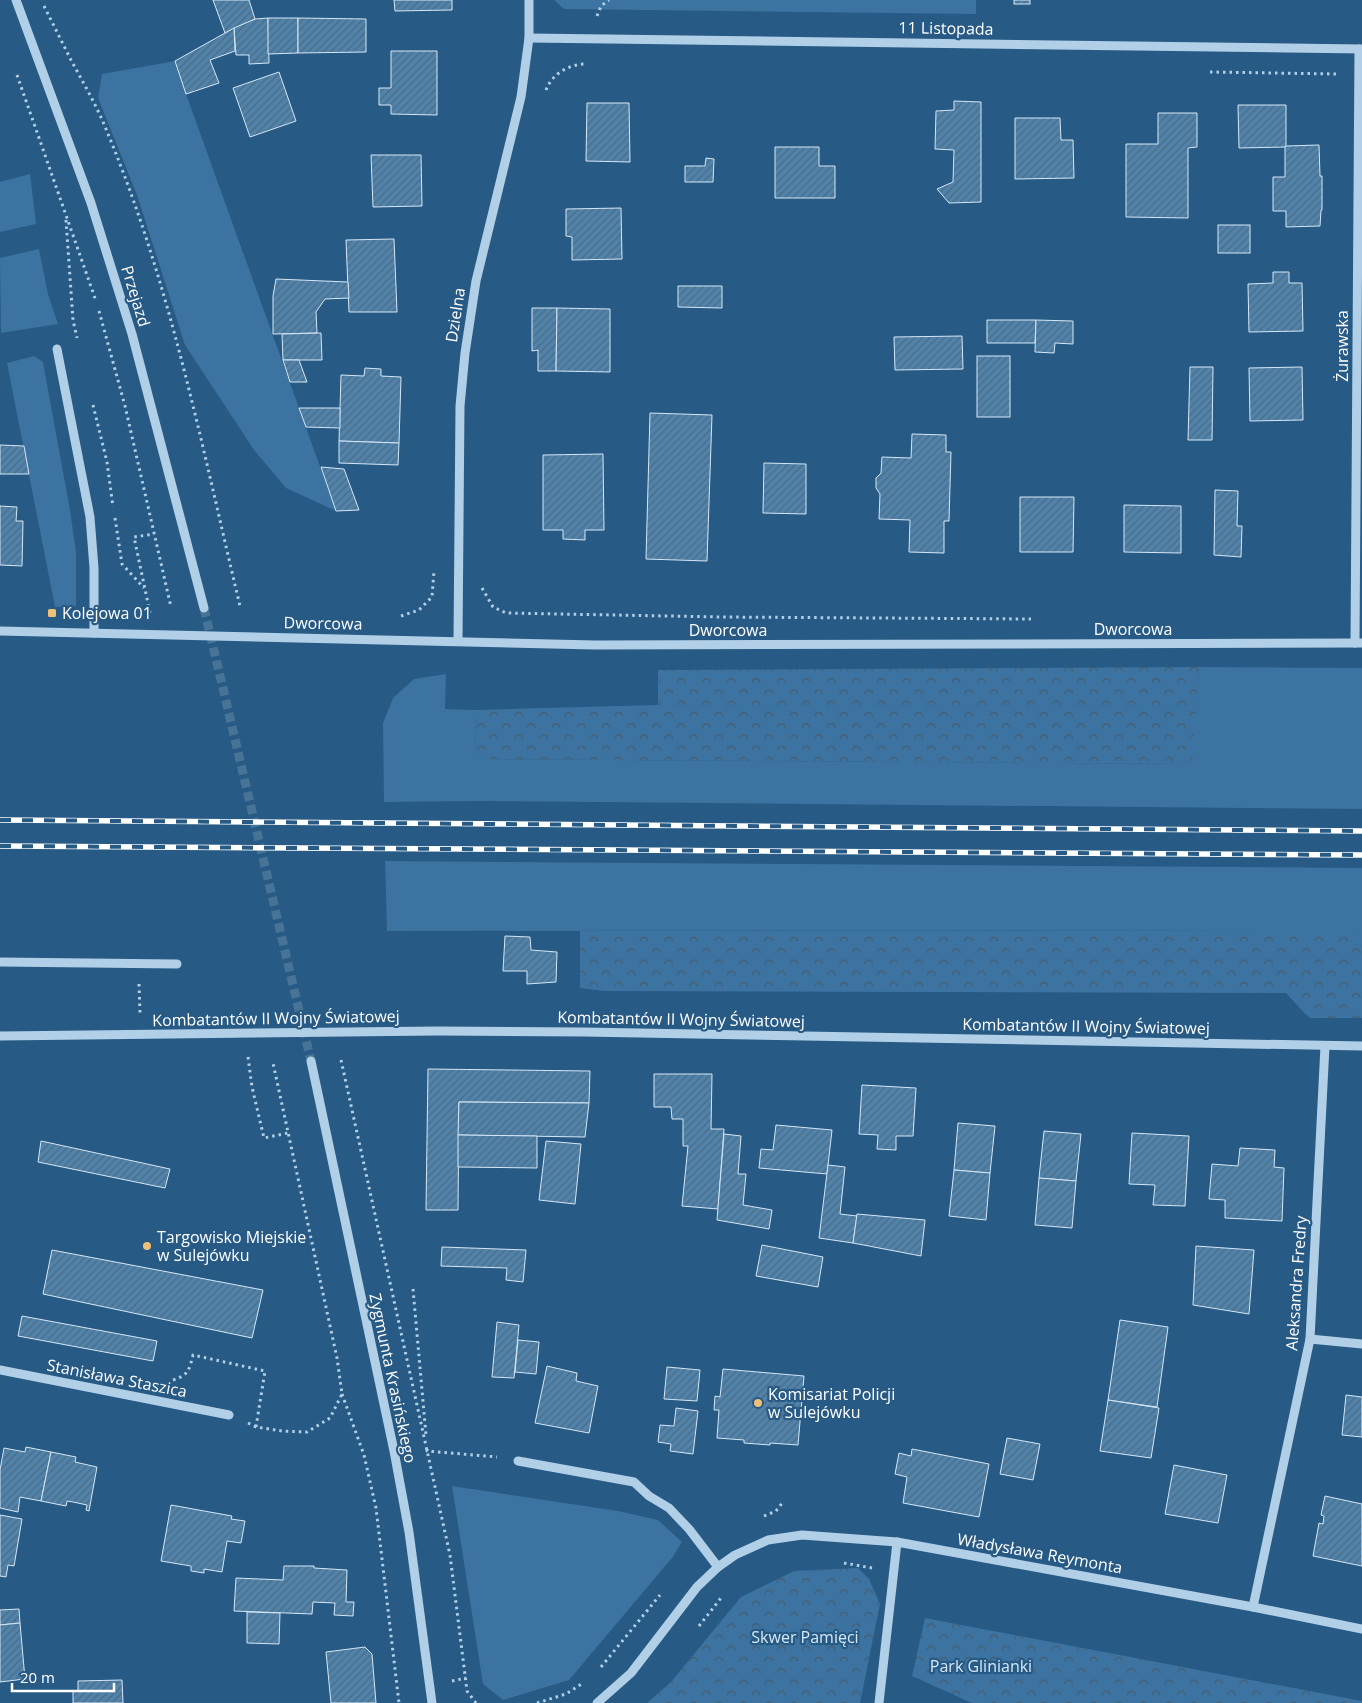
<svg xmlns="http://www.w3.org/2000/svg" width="1362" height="1703" viewBox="0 0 1362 1703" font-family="'Open Sans',sans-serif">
<defs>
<pattern id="forest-crowns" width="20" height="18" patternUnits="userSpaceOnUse" patternTransform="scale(1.25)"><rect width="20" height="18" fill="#3c73a0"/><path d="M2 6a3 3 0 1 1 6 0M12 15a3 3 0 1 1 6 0" fill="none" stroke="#465c6e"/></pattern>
<pattern id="building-hatch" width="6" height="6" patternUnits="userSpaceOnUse" patternTransform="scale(1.25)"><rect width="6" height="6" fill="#5083ab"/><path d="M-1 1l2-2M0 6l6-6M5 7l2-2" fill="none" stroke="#4e6a80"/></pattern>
</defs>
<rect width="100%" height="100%" fill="#275a84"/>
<g fill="#3c73a0">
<polygon points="554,0 976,0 976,14 564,9"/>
<polygon points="175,61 186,94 336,511 286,488 254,450 185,345 137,195 98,98 102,74"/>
<polygon points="30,174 36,224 0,232 0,182"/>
<polygon points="39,249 48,294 58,324 1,333 0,258"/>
<polygon points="34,356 43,362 70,510 76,552 76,606 55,607 7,363"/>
<polygon points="1199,667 1362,668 1362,809 477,801 384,802 383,723 393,698 414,679 446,674 445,709 475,710 476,759 1191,764"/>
<polygon points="385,861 1362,868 1362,930 387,931"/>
<polygon points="452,1486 618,1511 658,1520 682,1542 672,1558 569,1680 503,1700 483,1684"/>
</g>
<g fill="url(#forest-crowns)">
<polygon points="1199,667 1192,764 476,759 475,710 658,705 658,670"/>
<polygon points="1362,930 1362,1018 1309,1018 1286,993 604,991 580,988 580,931"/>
<polygon points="858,1568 869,1579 880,1604 860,1703 647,1703 671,1682 741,1597 794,1571"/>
<polygon points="925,1618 1362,1701 1362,1703 972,1703 912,1676"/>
</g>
<g fill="url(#building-hatch)" stroke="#d5e7f6">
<polygon points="213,0 249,0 255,19 225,33"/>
<polygon points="394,0 452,0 452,10 395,11"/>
<rect x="1014" y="0" width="16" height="4"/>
<polygon points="268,18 269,63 249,64 249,55 236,55 234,28 255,19"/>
<polygon points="268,18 298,18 298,53 268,54"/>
<polygon points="298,18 366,19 366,52 298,53"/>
<polygon points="234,28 235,51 210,60 219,83 186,94 175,61"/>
<polygon points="391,51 437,51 437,115 391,114 391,105 379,105 379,88 391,88"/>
<polygon points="279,72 296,121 250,137 233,88"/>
<polygon points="954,101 981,102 981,202 949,203 937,189 953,182 954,150 935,149 936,111 954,110"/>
<polygon points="587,103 629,103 630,162 586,161"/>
<polygon points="1238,105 1286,105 1286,147 1239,148"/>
<polygon points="1158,113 1197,113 1197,147 1188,148 1188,218 1126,217 1126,144 1158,144"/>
<polygon points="1015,118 1060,118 1061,140 1073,140 1074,178 1015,179"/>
<polygon points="1319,145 1320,176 1322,176 1322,210 1321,210 1320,226 1286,227 1286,211 1273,211 1273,177 1285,177 1285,147 1286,146"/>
<polygon points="775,147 819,147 819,166 835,166 835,198 775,198"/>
<polygon points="371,155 421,155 422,206 373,207"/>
<polygon points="706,158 714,159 713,182 685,182 685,166 705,166"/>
<polygon points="621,208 622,259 572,260 572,237 566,236 566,209"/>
<rect x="1218" y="225" width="32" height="28"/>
<polygon points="394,239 397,312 349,312 346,240"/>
<polygon points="1273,272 1289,272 1289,283 1302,283 1303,331 1249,332 1248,284 1273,283"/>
<polygon points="276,279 348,282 349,298 325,299 316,312 317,333 273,334 273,296"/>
<polygon points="678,286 722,286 722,308 678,307"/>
<polygon points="532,308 557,308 556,371 538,371 538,350 532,351"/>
<polygon points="557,308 610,309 610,372 556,371"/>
<polygon points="987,320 1036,320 1035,343 987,343"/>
<polygon points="1036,320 1073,321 1073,344 1055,343 1054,353 1035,352"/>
<polygon points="321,333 322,360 283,360 282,334"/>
<polygon points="962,336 963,369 895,370 894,337"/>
<rect x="977" y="356" width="33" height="61"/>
<polygon points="283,360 299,360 307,382 290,382"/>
<polygon points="1190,367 1213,367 1212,440 1188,440"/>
<polygon points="1302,367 1303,420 1250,421 1249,368"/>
<polygon points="365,368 381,369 381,376 401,377 399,443 339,441 341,375 364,376"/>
<polygon points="299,408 340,408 340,428 306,427"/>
<polygon points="650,413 712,415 707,561 646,559"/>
<polygon points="912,434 946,435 946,452 951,452 949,521 944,521 944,553 909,552 910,520 879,519 880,494 876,488 876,478 881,473 882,457 911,458"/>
<polygon points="339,441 399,443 398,465 339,463"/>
<polygon points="0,445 24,446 29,474 0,474"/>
<polygon points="603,454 604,530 585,530 585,540 563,539 563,530 543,530 543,455"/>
<polygon points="764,463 806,464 806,514 763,513"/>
<polygon points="321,467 344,469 359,510 336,511"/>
<polygon points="1215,490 1238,491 1237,526 1242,526 1241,557 1214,555"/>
<polygon points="1020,497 1074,497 1073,552 1020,552"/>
<polygon points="1124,505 1181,506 1181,553 1124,552"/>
<polygon points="0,506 17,507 16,521 23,521 22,566 0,565"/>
<polygon points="505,936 530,937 531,950 557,952 556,982 527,984 527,971 503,971"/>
<polygon points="428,1069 590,1071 589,1103 459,1102 458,1210 426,1210"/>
<polygon points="654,1074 712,1074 711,1129 724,1129 718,1209 682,1206 688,1146 683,1146 683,1119 672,1119 671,1107 654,1107"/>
<polygon points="862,1085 916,1088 913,1136 896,1136 896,1150 877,1149 878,1135 859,1134"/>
<polygon points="459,1102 589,1103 585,1137 458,1135"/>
<polygon points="958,1123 995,1126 990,1173 954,1170"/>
<polygon points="776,1125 832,1130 827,1174 759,1168 761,1149 773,1150"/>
<polygon points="1044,1131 1081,1134 1076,1181 1039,1178"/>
<polygon points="1132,1133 1189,1136 1185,1206 1153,1205 1155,1185 1129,1184"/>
<polygon points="724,1134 741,1136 738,1174 746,1174 743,1205 772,1210 769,1229 717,1220"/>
<polygon points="458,1135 537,1136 537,1168 458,1167"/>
<polygon points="41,1141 170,1169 165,1188 38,1162"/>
<polygon points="546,1141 581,1144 575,1204 539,1200"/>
<polygon points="1240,1148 1275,1150 1274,1167 1284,1168 1282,1221 1225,1218 1225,1200 1209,1199 1212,1164 1238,1166"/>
<polygon points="828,1165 845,1167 840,1214 857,1216 853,1243 819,1238"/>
<polygon points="954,1170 990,1173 986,1220 949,1216"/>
<polygon points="1039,1178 1076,1181 1072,1228 1035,1225"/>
<polygon points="857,1214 925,1220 921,1256 853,1243"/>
<polygon points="762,1245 823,1257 818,1287 756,1276"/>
<polygon points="1196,1246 1254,1250 1249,1314 1193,1305"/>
<polygon points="442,1247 526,1250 523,1282 506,1280 507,1268 441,1266"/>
<polygon points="52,1250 263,1290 252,1338 43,1294"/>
<polygon points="22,1316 157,1341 153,1361 18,1336"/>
<polygon points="1120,1320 1168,1327 1157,1407 1108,1400"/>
<polygon points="497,1322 519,1325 514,1378 492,1377"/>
<polygon points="518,1340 539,1342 536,1374 515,1372"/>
<polygon points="547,1366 577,1373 576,1381 598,1386 589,1433 535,1423"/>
<polygon points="667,1367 700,1370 697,1401 664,1399"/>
<polygon points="723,1369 804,1376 798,1445 770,1443 770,1445 744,1443 744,1440 717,1438 719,1410 714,1410 715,1396 720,1397"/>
<polygon points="1346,1395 1362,1397 1362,1437 1342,1435"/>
<polygon points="1108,1400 1159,1408 1151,1458 1100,1451"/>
<polygon points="676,1408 698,1411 693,1454 670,1451 671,1444 658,1442 660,1425 674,1426"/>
<polygon points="1007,1438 1040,1444 1033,1480 1000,1474"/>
<polygon points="26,1447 51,1452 41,1501 20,1497 18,1512 0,1508 0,1470 4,1448 25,1452"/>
<polygon points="912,1449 989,1464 979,1517 903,1503 907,1477 895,1474 899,1453 911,1456"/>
<polygon points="51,1452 76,1457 75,1462 97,1467 89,1511 86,1510 87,1505 73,1502 67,1501 66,1506 41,1501"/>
<polygon points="1174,1465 1227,1475 1218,1523 1165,1514"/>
<polygon points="1325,1496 1362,1504 1362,1566 1313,1556 1319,1523 1323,1524 1324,1516 1321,1515"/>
<polygon points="171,1505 232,1516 231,1519 245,1521 241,1543 227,1541 222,1572 204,1569 204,1573 191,1571 191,1566 161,1561"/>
<polygon points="0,1515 22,1519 14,1566 8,1565 6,1577 0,1576"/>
<polygon points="284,1566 314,1566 314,1568 347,1570 346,1602 354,1602 353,1616 334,1615 335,1603 313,1602 312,1614 234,1611 236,1578 283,1580"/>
<polygon points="19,1609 20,1623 0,1625 0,1610"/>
<polygon points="247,1612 280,1613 279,1644 247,1643"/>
<polygon points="20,1623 25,1679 0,1682 0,1625"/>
<polygon points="365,1647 372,1654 376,1703 331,1703 326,1652"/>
<polygon points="122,1680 123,1703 73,1703 73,1691 78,1691 78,1681"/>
</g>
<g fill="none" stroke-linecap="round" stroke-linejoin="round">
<polyline stroke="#477396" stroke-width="9" stroke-dasharray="9 4.5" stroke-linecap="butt" points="204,608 311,1061"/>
<g stroke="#b1cfe7" stroke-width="3" stroke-dasharray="2.5 4" stroke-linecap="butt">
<path d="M44,6C53,24 62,42 71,60C84,84 98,108 108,134C171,286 202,447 240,606"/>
<polyline points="597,16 601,6 609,0"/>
<polyline points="1210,72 1336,74"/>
<polyline points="17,75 96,301"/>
<path d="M546,90C552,74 569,64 586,64"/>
<polyline points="66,220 73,320 77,338"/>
<polyline points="99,311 125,406 171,607"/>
<polyline points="93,405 107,462 113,507"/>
<polyline points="115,518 122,564 144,588"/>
<polyline points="482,588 493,607 506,613 721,617 1031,619"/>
<polyline points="150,613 134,537 154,534"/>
<polyline points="401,616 419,610 432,597 434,571"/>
<polyline points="139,984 140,1013"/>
<polyline points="248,1057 252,1087 264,1138 288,1133"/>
<polyline points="341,1060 450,1555 467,1691 476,1703"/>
<polyline points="413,1289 426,1435"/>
<path d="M173,1380C189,1375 189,1370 193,1355L265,1371L256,1427"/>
<polyline points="342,1394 364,1455 376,1508 399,1703"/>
<polyline points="248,1423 256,1427 282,1431 307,1432 330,1418 342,1394 337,1358 273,1063"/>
<polyline points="427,1449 427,1451 497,1457"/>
<polyline points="764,1516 776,1511 783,1502"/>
<polyline points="844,1563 872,1568"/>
<polyline points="699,1626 721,1598"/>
<polyline points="601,1667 660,1595"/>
<polyline points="452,1681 466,1678"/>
<polyline points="537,1703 566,1694 583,1683"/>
</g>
<g stroke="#b1cfe7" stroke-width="9">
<polyline points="16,0 91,203 132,334 204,608"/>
<polyline points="529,38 1362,49"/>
<polyline points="57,349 90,517 94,568 94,633"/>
<polyline points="0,631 595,645 1362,643"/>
<polyline points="458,641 460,406 465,353 476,281 521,97 529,38 529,0"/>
<polyline points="1355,643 1359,49"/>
<polyline points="0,962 177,964"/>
<polyline points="0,1036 437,1031 584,1032 1362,1046"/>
<polyline points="311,1061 394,1451 409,1532 432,1703"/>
<polyline points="1310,1339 1362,1344"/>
<polyline points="0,1370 229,1415"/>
<polyline points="518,1461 634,1482 649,1496 669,1508 689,1529 718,1567"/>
<polyline points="1253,1607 1310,1339 1325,1046"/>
<polyline points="597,1703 631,1673 697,1587 718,1567 735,1555 768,1540 802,1535 897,1542 1253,1607 1362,1629"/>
<polyline points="879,1703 897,1542"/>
</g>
<defs>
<g id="rail">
<polyline points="0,820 1362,831"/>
<polyline points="0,846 1362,855"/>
</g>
</defs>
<use href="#rail" stroke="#fff" stroke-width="5.5"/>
<use href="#rail" stroke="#275a84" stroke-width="4" stroke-dasharray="11" stroke-linecap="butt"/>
</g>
<g fill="#efc077" stroke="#275a84" stroke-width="2">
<rect x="47" y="608" width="10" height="10" rx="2.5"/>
<circle cx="147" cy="1246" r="5"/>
<circle cx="758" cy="1403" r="5"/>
</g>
<g text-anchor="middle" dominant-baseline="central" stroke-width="4.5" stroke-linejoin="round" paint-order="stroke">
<g font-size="16" fill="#fff" stroke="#275a84">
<text transform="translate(946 28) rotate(1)">11 Listopada</text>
<text transform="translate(136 296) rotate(73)">Przejazd</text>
<text transform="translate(455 315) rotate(-81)">Dzielna</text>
<text transform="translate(1342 346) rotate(-90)">Żurawska</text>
<text transform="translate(323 623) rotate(1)">Dworcowa</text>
<text x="1133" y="629">Dworcowa</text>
<text x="728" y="630">Dworcowa</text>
<text transform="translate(276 1018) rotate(-1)">Kombatantów II Wojny Światowej</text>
<text transform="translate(681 1019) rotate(1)">Kombatantów II Wojny Światowej</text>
<text transform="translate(1086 1026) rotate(1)">Kombatantów II Wojny Światowej</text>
<text transform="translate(1296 1283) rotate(-86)">Aleksandra Fredry</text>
<text transform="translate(117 1378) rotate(11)">Stanisława Staszica</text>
<text transform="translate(393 1378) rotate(78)">Zygmunta Krasińskiego</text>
<text transform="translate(1040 1553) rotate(10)">Władysława Reymonta</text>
</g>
<g font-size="16" fill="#fff" stroke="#275a84" text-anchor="start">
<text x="62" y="613">Kolejowa 01</text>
<text x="157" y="1237">Targowisko Miejskie<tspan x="157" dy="18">w Sulejówku</tspan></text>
<text x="768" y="1394">Komisariat Policji<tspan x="768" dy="18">w Sulejówku</tspan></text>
</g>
<g font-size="16" fill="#d5e7f6" stroke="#275a84">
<text x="805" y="1637">Skwer Pamięci</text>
<text x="981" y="1666">Park Glinianki</text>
</g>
</g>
<path d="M12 1683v8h102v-8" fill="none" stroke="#ffffff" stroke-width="2.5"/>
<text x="20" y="1683" font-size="15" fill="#ffffff" stroke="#275a84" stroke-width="4" paint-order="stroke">20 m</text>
</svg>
